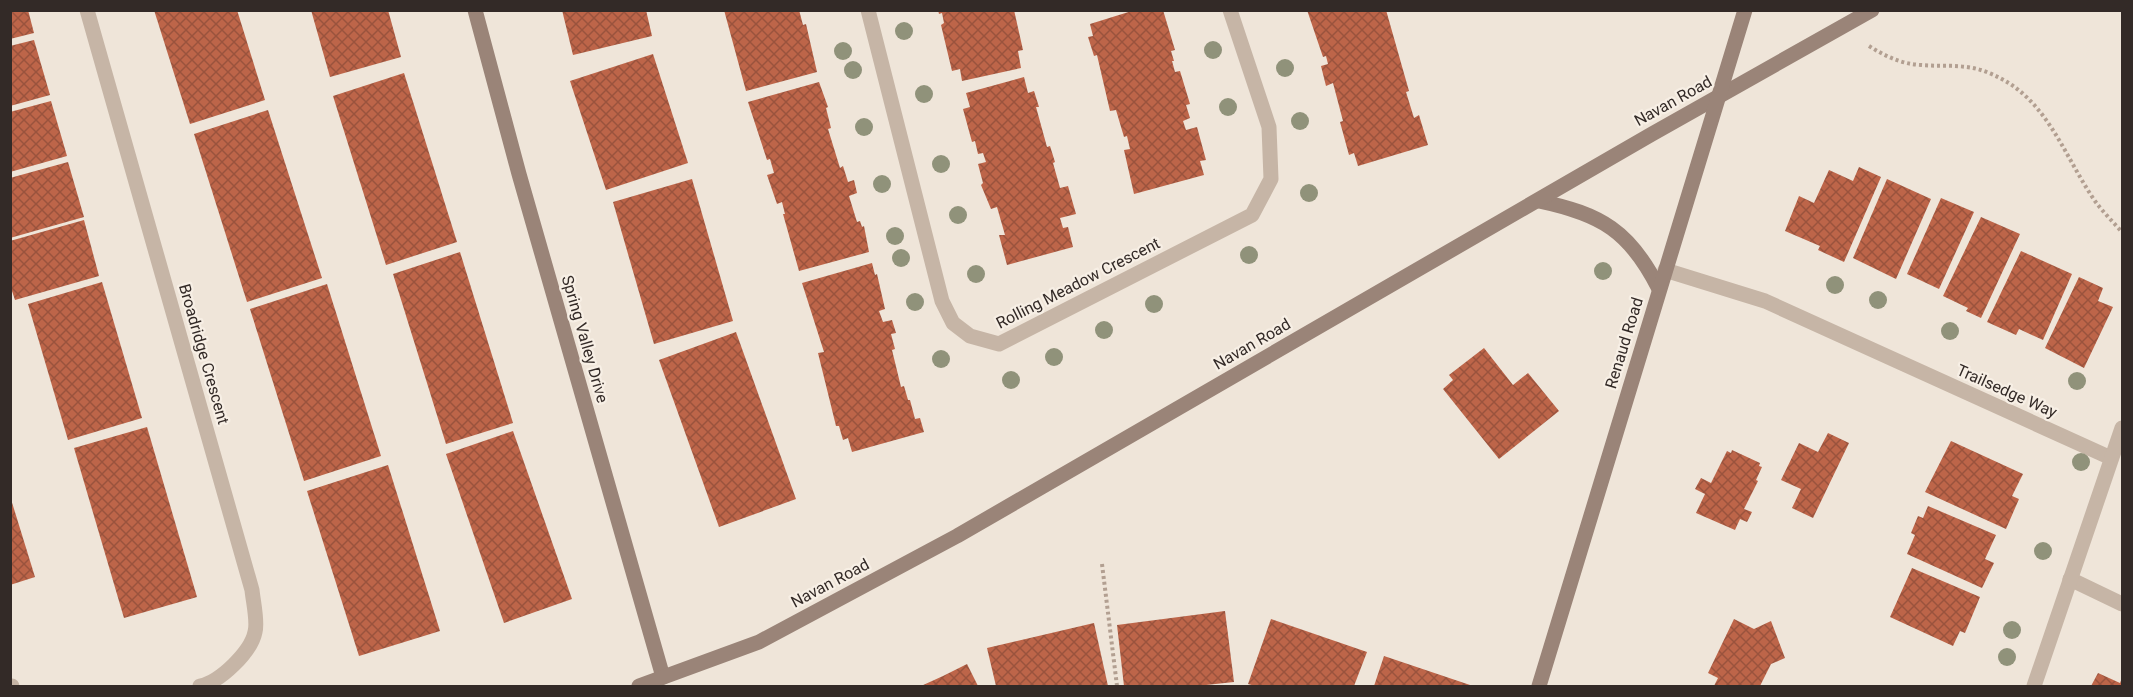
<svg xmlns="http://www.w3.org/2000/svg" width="2133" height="697" viewBox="0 0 2133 697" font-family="Roboto,sans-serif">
<defs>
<pattern id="building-cross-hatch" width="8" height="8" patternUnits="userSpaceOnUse" patternTransform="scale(1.5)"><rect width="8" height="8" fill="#bd6549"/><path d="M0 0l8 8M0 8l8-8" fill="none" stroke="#9a533d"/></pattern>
</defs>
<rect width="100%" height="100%" fill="#efe5d9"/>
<g fill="url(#building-cross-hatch)">
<polygon points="10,10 28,10 34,33 10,39"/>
<polygon points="154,10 237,10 265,100 190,124"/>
<polygon points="311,10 388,10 401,57 330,77"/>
<polygon points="562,10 646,10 652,36 573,55"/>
<polygon points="724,10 799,10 803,25 806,24 817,72 746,91"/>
<polygon points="938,10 1014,10 1023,50 1018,51 1021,68 962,81 960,69 952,71 941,25 944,23 942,13 939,14"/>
<polygon points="1135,10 1163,10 1175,50 1171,51 1174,61 1172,61 1175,72 1180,71 1190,104 1186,105 1190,118 1183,121 1186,130 1197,127 1206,160 1200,161 1204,175 1134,194 1124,150 1130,149 1127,136 1124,137 1116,110 1110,111 1097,55 1094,56 1088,37 1093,36 1090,24"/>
<polygon points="1307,10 1386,10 1409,91 1406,92 1414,118 1419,115 1428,145 1358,166 1354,153 1349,155 1340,122 1343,121 1333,83 1326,86 1321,66 1328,64 1326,56 1323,57"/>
<polygon points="34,40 50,95 10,106 10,46"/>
<polygon points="653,54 688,163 606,190 570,81"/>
<polygon points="404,73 457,242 386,265 333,96"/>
<polygon points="1024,77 1028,93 1034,91 1039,107 1036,107 1047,147 1050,146 1055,162 1053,163 1060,188 1068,186 1076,214 1060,218 1063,228 1068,227 1073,247 1007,265 999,235 1005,235 997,207 991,209 981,185 983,183 978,164 986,162 983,153 978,154 975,141 972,142 963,109 970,107 966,93"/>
<polygon points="819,82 828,107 826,108 831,128 828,129 840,168 843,166 848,182 854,180 857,193 849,196 857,222 860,221 862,227 864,226 869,252 799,271 783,214 785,214 782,202 777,204 767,175 774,173 770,159 767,160 748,102"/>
<polygon points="51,101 67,156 10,172 10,112"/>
<polygon points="268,110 322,278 247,302 194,134"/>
<polygon points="68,162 84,217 10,238 10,178"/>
<polygon points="1859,167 1881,177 1844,262 1818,250 1820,246 1785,231 1799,196 1814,203 1829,170 1853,181"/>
<polygon points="692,179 733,321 654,344 613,202"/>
<polygon points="1887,179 1931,199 1896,279 1853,258"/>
<polygon points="1941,198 1974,212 1939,289 1907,274"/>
<polygon points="1981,217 2020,234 1981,318 1966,311 1968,308 1943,296"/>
<polygon points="84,220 99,276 15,300 10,285 10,241"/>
<polygon points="2021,251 2072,274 2043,340 2019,329 2016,335 1987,322"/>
<polygon points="460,252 513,423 446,444 393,274"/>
<polygon points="872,263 875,275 877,274 885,309 879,311 883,322 892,320 896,333 891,334 895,349 892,350 901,387 904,386 908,400 910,400 915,419 920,418 924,432 852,452 848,438 843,440 839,426 836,426 818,353 824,352 802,283"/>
<polygon points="2079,277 2103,288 2098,301 2113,307 2084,368 2045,348"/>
<polygon points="102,282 142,418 68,440 28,304"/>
<polygon points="327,284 381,456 304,481 250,309"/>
<polygon points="736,332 796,499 719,527 659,360"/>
<polygon points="1484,348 1513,385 1528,373 1559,411 1499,459 1443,389 1453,380 1449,375"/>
<polygon points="147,427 197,597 124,618 74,448"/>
<polygon points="513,431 572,599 504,623 446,454"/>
<polygon points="1828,433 1849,443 1813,518 1792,508 1801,489 1781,480 1799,443 1818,452"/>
<polygon points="1951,441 2023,474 2012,496 2019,499 2006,529 1925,492"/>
<polygon points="1732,450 1760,463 1759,466 1762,467 1756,480 1758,481 1744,509 1752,512 1747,522 1740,519 1735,530 1696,513 1705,494 1695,489 1701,478 1711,483 1727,451 1731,453"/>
<polygon points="388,465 440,631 359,656 307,491"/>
<polygon points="10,496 35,577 10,585"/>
<polygon points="1928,506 1996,535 1985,559 1994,563 1982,588 1907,554 1915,535 1911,533 1918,516 1923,518"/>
<polygon points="1912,568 1980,597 1965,633 1960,631 1953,646 1890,617"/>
<polygon points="1225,611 1234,682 1197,686 1124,686 1117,625"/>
<polygon points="1271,619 1367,652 1354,686 1255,686 1248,684"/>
<polygon points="1734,619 1754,629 1771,621 1785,658 1771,664 1760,686 1714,686 1718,678 1708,673"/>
<polygon points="1094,623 1108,686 996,686 987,648"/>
<polygon points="1384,656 1473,686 1374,686"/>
<polygon points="967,664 978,686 921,686 943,676"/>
<polygon points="2098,673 2120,683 2122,678 2122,686 2091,686"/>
</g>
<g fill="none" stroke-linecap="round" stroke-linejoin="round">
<g stroke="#b29f91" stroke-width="4" stroke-dasharray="3 3" stroke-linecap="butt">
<path d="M1869,46C1885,56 1901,64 1921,65C1944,67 1966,63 1989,73C2047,96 2062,153 2095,201C2103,212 2113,222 2122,232"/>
<polyline points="1102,564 1117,686"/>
</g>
<g stroke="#c6b5a6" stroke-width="15">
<path d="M87,10L252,590C253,601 258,622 255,632C251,652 220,682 200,686"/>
<polyline points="868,10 942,301 953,323 970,336 999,344 1252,215 1271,179 1269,127 1230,10"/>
<polyline points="1665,270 1765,301 2111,458"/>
<polyline points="2070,579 2122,604"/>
<polyline points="10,686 12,686"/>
<polyline points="2034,686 2122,428"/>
</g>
<g stroke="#9a8478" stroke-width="15">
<polyline points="475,10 519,174 663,677"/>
<path d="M1539,201C1601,214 1630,231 1659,289"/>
<polyline points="639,686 759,642 957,536 1652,134 1872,10"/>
<polyline points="1539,686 1745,10"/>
</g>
</g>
<g fill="#90927a">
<circle cx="904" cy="31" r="9"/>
<circle cx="1213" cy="50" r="9"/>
<circle cx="843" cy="51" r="9"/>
<circle cx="1285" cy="68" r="9"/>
<circle cx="853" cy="70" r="9"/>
<circle cx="924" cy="94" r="9"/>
<circle cx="1228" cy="107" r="9"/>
<circle cx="1300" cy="121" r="9"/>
<circle cx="864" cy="127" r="9"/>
<circle cx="941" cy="164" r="9"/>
<circle cx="882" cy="184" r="9"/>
<circle cx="1309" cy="193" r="9"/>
<circle cx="958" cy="215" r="9"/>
<circle cx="895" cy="236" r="9"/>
<circle cx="1249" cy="255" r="9"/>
<circle cx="901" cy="258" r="9"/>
<circle cx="1603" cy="271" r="9"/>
<circle cx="976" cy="274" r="9"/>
<circle cx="1835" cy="285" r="9"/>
<circle cx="1878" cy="300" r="9"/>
<circle cx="915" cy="302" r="9"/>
<circle cx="1154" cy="304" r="9"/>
<circle cx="1104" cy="330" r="9"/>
<circle cx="1950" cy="331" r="9"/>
<circle cx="1054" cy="357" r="9"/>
<circle cx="941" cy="359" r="9"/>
<circle cx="1011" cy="380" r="9"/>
<circle cx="2077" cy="381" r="9"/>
<circle cx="2081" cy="462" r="9"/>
<circle cx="2043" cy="551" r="9"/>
<circle cx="2012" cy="630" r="9"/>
<circle cx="2007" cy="657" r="9"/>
</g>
<g text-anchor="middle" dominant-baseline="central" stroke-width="4.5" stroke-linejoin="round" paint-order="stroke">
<g font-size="16" fill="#332a27" stroke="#f7efe5">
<text transform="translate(1673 101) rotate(-29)">Navan Road</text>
<text transform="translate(1078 283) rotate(-27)">Rolling Meadow Crescent</text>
<text transform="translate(585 339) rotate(74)">Spring Valley Drive</text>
<text transform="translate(1624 343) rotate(-73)">Renaud Road</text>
<text transform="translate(1252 344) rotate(-30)">Navan Road</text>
<text transform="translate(204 354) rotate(74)">Broadridge Crescent</text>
<text transform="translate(2007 391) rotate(24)">Trailsedge Way</text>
<text transform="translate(830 583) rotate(-28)">Navan Road</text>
</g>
</g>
<rect width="2133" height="697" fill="none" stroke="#332a27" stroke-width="24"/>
</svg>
